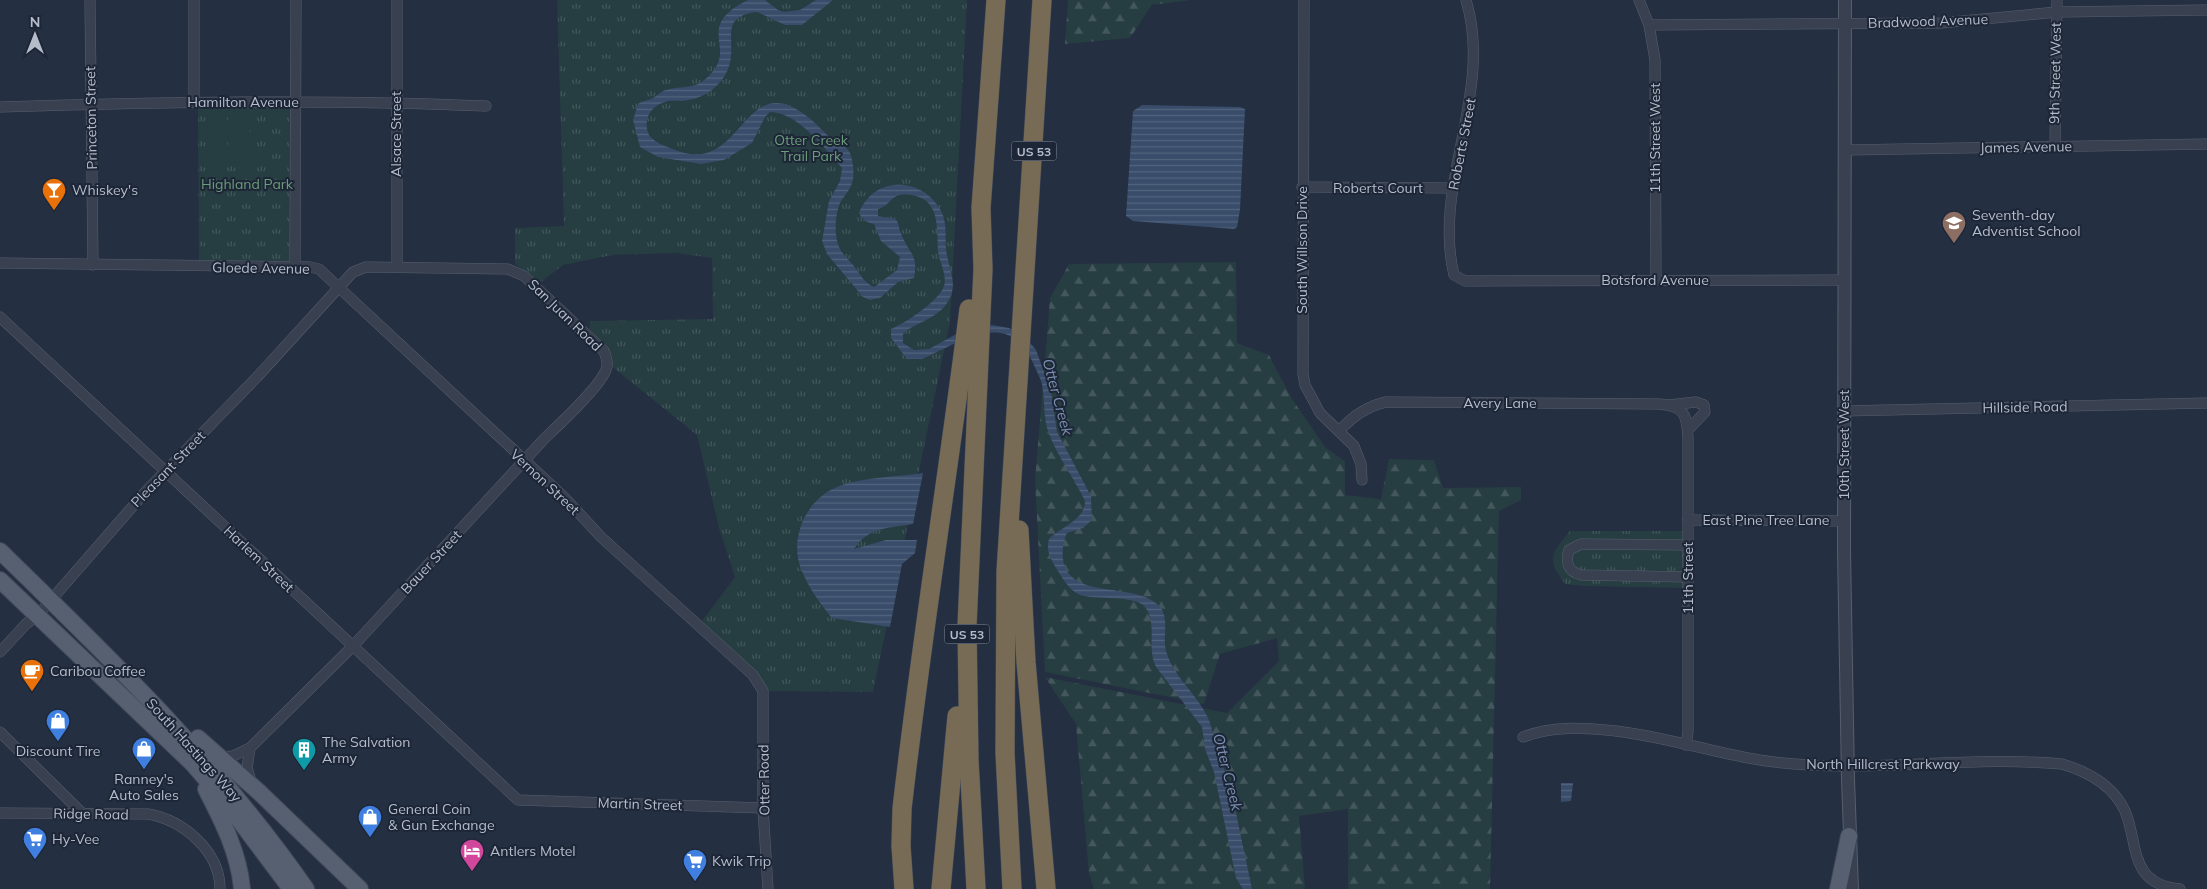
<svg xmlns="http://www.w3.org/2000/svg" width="2207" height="889" viewBox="0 0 2207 889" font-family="Mulish,sans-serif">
<defs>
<pattern id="forest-firs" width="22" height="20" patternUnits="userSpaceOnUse" patternTransform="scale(1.25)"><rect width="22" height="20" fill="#263d42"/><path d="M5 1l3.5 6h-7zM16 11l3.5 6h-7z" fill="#43575c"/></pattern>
<pattern id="park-tufts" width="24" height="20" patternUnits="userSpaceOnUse" patternTransform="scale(1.25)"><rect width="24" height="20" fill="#263d42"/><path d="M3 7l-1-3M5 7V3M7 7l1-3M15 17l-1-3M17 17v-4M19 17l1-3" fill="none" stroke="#43575c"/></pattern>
<pattern id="water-rules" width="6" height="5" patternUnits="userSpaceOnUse" patternTransform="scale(1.25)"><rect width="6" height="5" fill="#394c6a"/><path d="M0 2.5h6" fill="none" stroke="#53647e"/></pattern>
</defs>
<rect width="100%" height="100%" fill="#242f41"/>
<g fill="url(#forest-firs)">
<polygon points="1068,0 1191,0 1152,5 1130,38 1065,44"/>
<polygon points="1236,262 1237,343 1269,355 1292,399 1326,448 1345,461 1345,495 1381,499 1389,459 1434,460 1443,488 1521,487 1521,500 1499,511 1490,889 1348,889 1348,809 1299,816 1305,889 1094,889 1089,874 1076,724 1045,677 1227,713 1279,661 1277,638 1220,654 1204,704 1045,672 1035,480 1050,298 1069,264"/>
</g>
<g fill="url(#park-tufts)">
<polygon points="557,0 967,0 950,322 873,692 763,691 699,625 735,577 719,528 697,435 610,365 589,331 590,321 713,319 712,258 676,253 612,255 563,265 541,282 515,264 515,228 564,226"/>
<polygon points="198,102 295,102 295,267 199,266"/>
<path d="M1570,531H1688V588L1583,586L1565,584C1546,558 1551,554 1570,531Z"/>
</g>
<g fill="#263d42">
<rect x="207" y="114" width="19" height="45"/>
<polygon points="228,115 249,115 251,163 228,162"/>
</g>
<g fill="url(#water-rules)">
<path d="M748,0H765L778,10L784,12L800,10L816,0H833L802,25H785L757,12C723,16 733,34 731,57C730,70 722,82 712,90C706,95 696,99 688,100C681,102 675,100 668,101C651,105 642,119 649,135C656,144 668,147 678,151C743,174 742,70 804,114C816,122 824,134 836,142C842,146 847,146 850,153C853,160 855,176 852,183C850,190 844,196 840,203C835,215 834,235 839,247C842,254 849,260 853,265C859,272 864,283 874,287L897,270L900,257L881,241L874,224C867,223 862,219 859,213C874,174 925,177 942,213C948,226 944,242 947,255C951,275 959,288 945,306C936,317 918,323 906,331L903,334V343L914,350L929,349L962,331L986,324L1009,328L1028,340L1036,350L1051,391L1057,432L1091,496L1092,520L1083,528L1067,533C1063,541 1062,551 1063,559C1068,600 1133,582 1157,604C1171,616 1162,635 1166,651C1173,676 1196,693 1207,716C1211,723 1211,730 1215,737L1223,740L1219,750L1236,813L1252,889H1243L1236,878L1214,772L1205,749L1202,727L1156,667C1146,647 1158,624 1145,607C1135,594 1094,601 1078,594C1068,589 1062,577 1056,568C1050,558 1046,550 1049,539C1061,527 1085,520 1085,501C1074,478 1058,457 1049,434C1043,419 1045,400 1042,384C1040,377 1036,370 1033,363C1009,307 961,342 922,359H907L891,338V329C904,324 940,300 944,286C947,277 941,265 939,256C935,234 944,200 911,195C889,192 893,205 878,209V216C884,218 893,216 897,221C899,224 899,230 901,233C908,253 919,254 914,278L898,282L880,298L870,300L863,297L827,254L822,241L829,201L840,181L842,168C824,148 799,113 770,112L765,117L752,143L724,160L701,164L658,157L640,147L633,120L638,104C643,100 648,101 653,98C657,96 661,91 666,90C689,84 696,92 714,70C733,46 696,25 748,0Z"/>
<polygon points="1142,105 1240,107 1245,109 1240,210 1237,227 1234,229 1133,221 1126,216 1133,111"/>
<path d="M923,473L913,524C889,528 868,527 854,549L886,540H917L915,553L902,564L890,627L832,618C819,602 807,586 800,566C790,536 807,499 837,487C860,477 898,477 923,473Z"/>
<polygon points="1561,783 1573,783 1571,801 1561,802"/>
</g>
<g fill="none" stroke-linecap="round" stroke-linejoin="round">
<defs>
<g id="minor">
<polyline points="90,0 93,265"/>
<polyline points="194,0 194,102"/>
<polyline points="397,0 397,267"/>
<polyline points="1304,0 1303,374 1305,385 1320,413 1354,446 1361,464 1362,480"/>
<path d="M1466,0C1494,94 1432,183 1454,275L1465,281L1844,280"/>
<polyline points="1639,0 1649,25 1655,60 1656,280"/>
<polyline points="1649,25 1941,23 2057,12 2207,10"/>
<path d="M0,107C162,102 324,99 486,106"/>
<polyline points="2055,146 2057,0"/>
<polyline points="1845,150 2207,144"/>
<polyline points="1302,187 1453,188"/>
<polyline points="0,263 310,267 319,269 564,497 601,537 753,675 763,691 763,808 768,889"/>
<polyline points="295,267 296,0"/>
<polyline points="0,317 518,800 763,808"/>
<polyline points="1669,405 1696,402 1704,405 1705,412 1688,430"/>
<polyline points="1843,411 2207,403"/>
<path d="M1340,430C1353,416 1367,406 1386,402L1659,404C1685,406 1687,415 1688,439V732L1686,745"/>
<polyline points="1688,520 1844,521"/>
<path d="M1688,545L1581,544L1569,550C1565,562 1568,572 1581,575L1689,577"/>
<path d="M0,652L26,624L38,615L147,490L257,377L353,272L366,267L508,269L524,276L604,351C606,357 609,363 606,370C599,387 560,424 545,438L353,646L250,748L233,756L221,757"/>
<polyline points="0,732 83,814"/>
<path d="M1523,737C1554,725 1583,728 1616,731C1676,738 1733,760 1794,764C1883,771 1973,756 2062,764C2089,772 2113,785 2125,811C2139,844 2128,884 2180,889"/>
<polyline points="250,748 247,768 252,784"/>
<path d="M0,813L148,814C183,820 220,851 220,889"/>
</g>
<polyline id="tertiary" points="1845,0 1844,551 1848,779 1852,889"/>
<g id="primary">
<path d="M0,551C111,659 217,761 306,889"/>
<polyline points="0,580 193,764 228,805 291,889"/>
<polyline points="198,738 259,792 360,889"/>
<path d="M206,789C222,820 239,853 242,889"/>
<polyline points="1838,889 1849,836"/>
</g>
<g id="motorway">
<polyline points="1019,530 1026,662 1046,889"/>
<path d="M904,889L901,846L902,809C921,641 948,476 969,309"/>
<polyline points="941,889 957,716"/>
<polyline points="976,889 969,760 967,626 983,269 981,208 996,0"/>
<polyline points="1012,889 1005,753 1006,572 1042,0"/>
</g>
</defs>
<use href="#minor" stroke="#575f6e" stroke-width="11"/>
<use href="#tertiary" stroke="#575f6e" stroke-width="14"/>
<use href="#primary" stroke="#424a5a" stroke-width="18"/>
<use href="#motorway" stroke="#414958" stroke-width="20"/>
<use href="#minor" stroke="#394150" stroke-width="10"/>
<use href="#tertiary" stroke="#394150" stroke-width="12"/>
<use href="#primary" stroke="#576070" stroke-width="16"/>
<use href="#motorway" stroke="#776b55" stroke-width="19"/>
</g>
<defs>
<symbol id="bar-pin" viewBox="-11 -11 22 30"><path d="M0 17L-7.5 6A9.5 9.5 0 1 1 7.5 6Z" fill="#e8710a" stroke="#1d2636"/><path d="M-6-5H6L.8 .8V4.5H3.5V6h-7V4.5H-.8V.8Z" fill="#fff"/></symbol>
<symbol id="school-pin" viewBox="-11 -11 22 30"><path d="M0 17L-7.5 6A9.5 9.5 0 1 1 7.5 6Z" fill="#8d6e63" stroke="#1d2636"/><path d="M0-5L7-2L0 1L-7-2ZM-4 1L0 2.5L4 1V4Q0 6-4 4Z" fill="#fff"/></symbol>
<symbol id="cafe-pin" viewBox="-11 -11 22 30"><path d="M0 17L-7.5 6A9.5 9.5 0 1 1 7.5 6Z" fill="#e8710a" stroke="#1d2636"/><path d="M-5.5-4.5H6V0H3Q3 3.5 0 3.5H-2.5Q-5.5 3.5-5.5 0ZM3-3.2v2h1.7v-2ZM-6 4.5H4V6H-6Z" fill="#fff"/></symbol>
<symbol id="shop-pin" viewBox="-11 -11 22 30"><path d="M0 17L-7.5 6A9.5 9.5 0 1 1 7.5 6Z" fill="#3f7fe0" stroke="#1d2636"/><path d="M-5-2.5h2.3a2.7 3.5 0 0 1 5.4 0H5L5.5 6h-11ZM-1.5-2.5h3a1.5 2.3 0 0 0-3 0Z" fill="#fff"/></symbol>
<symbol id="building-pin" viewBox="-11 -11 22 30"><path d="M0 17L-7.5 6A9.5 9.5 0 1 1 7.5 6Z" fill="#0f9aa8" stroke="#1d2636"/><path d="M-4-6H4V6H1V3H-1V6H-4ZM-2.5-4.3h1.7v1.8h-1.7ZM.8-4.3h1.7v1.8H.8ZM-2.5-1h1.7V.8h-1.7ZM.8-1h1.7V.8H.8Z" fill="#fff"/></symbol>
<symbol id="supermarket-pin" viewBox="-11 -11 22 30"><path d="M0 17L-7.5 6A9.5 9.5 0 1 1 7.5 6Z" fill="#3f7fe0" stroke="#1d2636"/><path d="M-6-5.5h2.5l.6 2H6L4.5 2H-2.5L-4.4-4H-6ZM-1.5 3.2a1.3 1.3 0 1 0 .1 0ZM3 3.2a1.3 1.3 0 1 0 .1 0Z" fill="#fff"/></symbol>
<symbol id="hotel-pin" viewBox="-11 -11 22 30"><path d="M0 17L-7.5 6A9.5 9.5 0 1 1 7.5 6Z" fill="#d1479c" stroke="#1d2636"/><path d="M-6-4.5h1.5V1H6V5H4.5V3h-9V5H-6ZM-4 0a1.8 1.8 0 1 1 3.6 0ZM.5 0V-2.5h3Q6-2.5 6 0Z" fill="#fff"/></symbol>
</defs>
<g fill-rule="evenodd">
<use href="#bar-pin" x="40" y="176" width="28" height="38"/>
<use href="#school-pin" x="1940" y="209" width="28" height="38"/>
<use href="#cafe-pin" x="18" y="657" width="28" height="38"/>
<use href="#shop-pin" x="44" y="707" width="28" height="38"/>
<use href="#shop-pin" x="130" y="735" width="28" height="38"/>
<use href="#building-pin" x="290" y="736" width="28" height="38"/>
<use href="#shop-pin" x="356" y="803" width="28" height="38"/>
<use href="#supermarket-pin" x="21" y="825" width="28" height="38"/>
<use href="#hotel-pin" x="458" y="837" width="28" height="38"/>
<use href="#supermarket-pin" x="681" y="847" width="28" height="38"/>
</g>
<g text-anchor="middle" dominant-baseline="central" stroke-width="4" stroke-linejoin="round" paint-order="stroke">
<g fill="#1d2636" stroke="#87909e" stroke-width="1">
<rect x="1011.5" y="141.5" width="45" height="19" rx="4"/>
<rect x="944.5" y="624.5" width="45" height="19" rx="4"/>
</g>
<g font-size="12" font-weight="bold" fill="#b5bdcb">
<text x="1034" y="151">US 53</text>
<text x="967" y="634">US 53</text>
</g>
<g font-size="14" fill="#b5bdcb" stroke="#1d2636">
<text transform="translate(1928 21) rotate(-2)">Bradwood Avenue</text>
<text transform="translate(2055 73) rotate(-89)">9th Street West</text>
<text x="243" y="102">Hamilton Avenue</text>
<text transform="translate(91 118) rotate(-91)">Princeton Street</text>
<text transform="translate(396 134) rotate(-90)">Alsace Street</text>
<text transform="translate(1655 138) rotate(-90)">11th Street West</text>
<text transform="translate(1462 144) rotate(-79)">Roberts Street</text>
<text transform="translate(2026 147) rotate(-1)">James Avenue</text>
<text x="1378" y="188">Roberts Court</text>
<text transform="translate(1302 250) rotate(-90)">South Willson Drive</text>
<text transform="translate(261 268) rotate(1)">Gloede Avenue</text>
<text x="1655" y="280">Botsford Avenue</text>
<text transform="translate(565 315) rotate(44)">San Juan Road</text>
<text x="1500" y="403">Avery Lane</text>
<text transform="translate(2025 407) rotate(-1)">Hillside Road</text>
<text transform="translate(1844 445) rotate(-90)">10th Street West</text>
<text transform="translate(168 469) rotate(-46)">Pleasant Street</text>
<text transform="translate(545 482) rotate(43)">Vernon Street</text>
<text x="1766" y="520">East Pine Tree Lane</text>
<text transform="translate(259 559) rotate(43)">Harlem Street</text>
<text transform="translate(431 562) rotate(-47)">Bauer Street</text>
<text transform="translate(1688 578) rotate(-90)">11th Street</text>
<text transform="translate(194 750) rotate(48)">South Hastings Way</text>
<text x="1883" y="764">North Hillcrest Parkway</text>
<text transform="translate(764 780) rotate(-91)">Otter Road</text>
<text transform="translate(640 804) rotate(2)">Martin Street</text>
<text transform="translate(91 814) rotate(1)">Ridge Road</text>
</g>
<g font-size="14" fill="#6c9c79" stroke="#1d2636">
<text x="811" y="140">Otter Creek<tspan x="811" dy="16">Trail Park</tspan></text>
<text x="247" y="184">Highland Park</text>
</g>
<g font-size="14" fill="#b5bdcb" stroke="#1d2636" text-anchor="start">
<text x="72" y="190">Whiskey's</text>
<text x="1972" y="215">Seventh-day<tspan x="1972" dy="16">Adventist School</tspan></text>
<text x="50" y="671">Caribou Coffee</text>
<text x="322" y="742">The Salvation<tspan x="322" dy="16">Army</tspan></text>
<text x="58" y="751" text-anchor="middle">Discount Tire</text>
<text x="144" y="779" text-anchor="middle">Ranney's<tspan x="144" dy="16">Auto Sales</tspan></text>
<text x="388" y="809">General Coin<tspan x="388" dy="16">&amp; Gun Exchange</tspan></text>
<text x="52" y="839">Hy-Vee</text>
<text x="490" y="851">Antlers Motel</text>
<text x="712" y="861">Kwik Trip</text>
</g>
<g font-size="15" font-style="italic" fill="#7c91b3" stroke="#1d2636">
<text transform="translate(1058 397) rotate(75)">Otter Creek</text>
<text transform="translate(1228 772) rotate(76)">Otter Creek</text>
</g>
</g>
<g transform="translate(35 35)" stroke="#1d2636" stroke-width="4" paint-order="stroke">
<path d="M0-4L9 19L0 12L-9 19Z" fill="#b5bdcb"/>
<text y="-8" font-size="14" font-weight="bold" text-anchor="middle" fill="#b5bdcb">N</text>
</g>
</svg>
